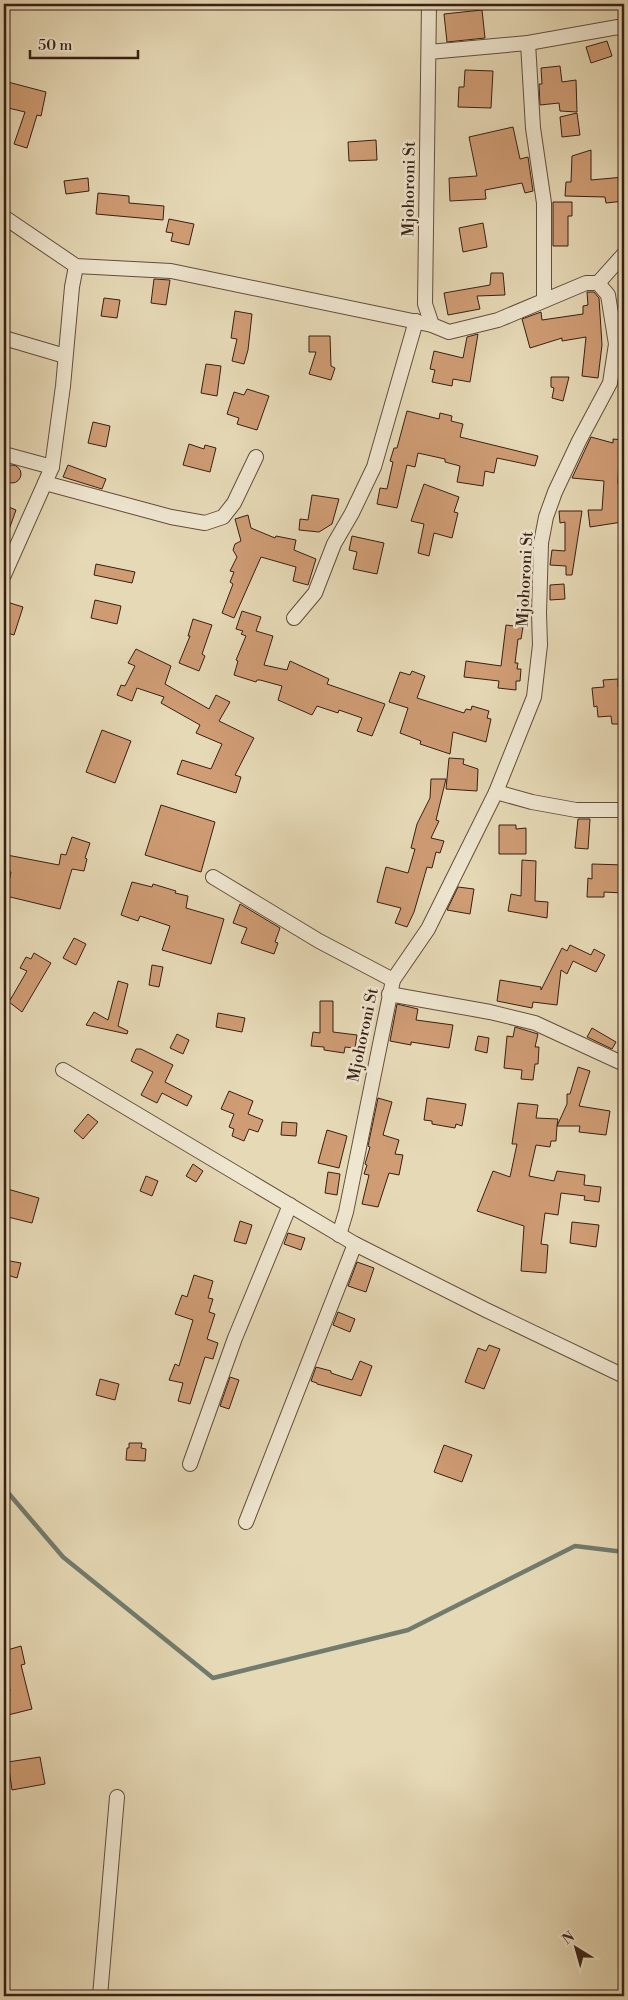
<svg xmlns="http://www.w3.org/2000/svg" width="628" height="2000" viewBox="0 0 628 2000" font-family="'Libre Bodoni',serif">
<rect width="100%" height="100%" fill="#e6d9b6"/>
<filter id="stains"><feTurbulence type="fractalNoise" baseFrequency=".004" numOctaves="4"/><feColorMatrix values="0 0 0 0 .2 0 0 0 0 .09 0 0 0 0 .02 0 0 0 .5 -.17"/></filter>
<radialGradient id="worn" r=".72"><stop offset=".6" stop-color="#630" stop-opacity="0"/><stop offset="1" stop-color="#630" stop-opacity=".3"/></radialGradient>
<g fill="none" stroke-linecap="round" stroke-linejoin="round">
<polyline stroke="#717c6e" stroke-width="4.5" points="4,1488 63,1557 213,1678 408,1630 575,1546 624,1552"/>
</g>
<g fill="#cf9c74" stroke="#371f14">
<polygon points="482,10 485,38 447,42 444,14"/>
<polygon points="607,41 612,56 591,63 586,47"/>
<polygon points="560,66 562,82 576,80 577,112 560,111 559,103 540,105 539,84 542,84 541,68"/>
<polygon points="465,70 493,71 491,108 458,107 459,87 464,87"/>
<polygon points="4,81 46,92 41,116 37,115 27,148 14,144 25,112 4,107"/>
<polygon points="577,113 580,135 562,137 560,117"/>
<polygon points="513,127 520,159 528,157 533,191 525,193 522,183 485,190 486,199 450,201 449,178 477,176 469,137"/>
<polygon points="376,140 377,160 349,161 348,142"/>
<polygon points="591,150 591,180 624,177 624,201 606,203 605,197 565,196 566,182 571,182 572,156"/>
<polygon points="88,178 89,191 66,194 64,181"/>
<polygon points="98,193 129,196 129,203 164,206 163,220 96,214"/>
<polygon points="553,202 572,202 572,216 568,216 568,246 553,246"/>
<polygon points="169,219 194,224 189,245 171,241 173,233 166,232"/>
<polygon points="483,223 487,247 463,252 459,228"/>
<polygon points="491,273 503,273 505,295 477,296 480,309 448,315 444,293 490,285"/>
<polygon points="154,279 170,280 166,305 151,303"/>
<polygon points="587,292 594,292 599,298 602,345 598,378 582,376 586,337 562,341 562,338 530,348 522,319 541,312 542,320 583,314 583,306 588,305"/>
<polygon points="104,298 120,300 117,318 101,316"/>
<polygon points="235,311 252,314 248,350 244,364 232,361 237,339 231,338"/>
<polygon points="478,334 470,382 453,379 452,386 432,382 435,370 430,369 434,351 463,358 467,337"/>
<polygon points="309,336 330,336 331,366 335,368 331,380 309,374 316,352 309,352"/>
<polygon points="206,364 221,366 217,396 201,393"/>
<polygon points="551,377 569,377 563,401 552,398 554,388 551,387"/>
<polygon points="247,389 269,396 257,430 237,424 239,418 227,414 234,392 244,395"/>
<polygon points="407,411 439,419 440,413 452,416 451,421 463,424 460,437 538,456 535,466 497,458 494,473 485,471 483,486 457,482 460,466 445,462 445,459 418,453 415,467 407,465 397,508 377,504 380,488 387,489 393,462 390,461 394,448 397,448"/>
<polygon points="93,422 110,426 106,447 88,443"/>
<polygon points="591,437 613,443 613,439 624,440 624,453 619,452 618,484 621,484 619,505 622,522 590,527 588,510 602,510 604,481 572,478"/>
<polygon points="189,444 204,449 205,445 216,448 210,472 183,465"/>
<polygon points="68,465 106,479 102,489 63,477"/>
<circle cx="12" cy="474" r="9"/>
<polygon points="424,484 459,497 454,512 458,513 452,538 434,533 429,556 418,553 424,524 411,521"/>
<polygon points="312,495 339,499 332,524 319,532 299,530 300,519 308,520"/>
<polygon points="4,505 16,510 5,541 4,541"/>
<polygon points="559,511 582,511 572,575 566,575 566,566 550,565 552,550 565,551 565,522 560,523"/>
<polygon points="248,515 251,528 275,538 276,536 296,540 294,550 316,559 308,585 293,581 296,567 261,557 234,618 222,613 233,584 230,582 234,572 230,571 237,557 233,550 235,544 241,541 235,519"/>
<polygon points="352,536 384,543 377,574 353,569 357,552 349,550"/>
<polygon points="96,564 135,572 132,583 94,575"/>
<polygon points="564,584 565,599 550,600 550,585"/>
<polygon points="95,600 121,606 117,624 91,618"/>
<polygon points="7,602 23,607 14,635 4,632 4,614"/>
<polygon points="242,611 261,617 256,631 273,636 264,665 287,670 290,661 329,679 327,684 385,704 372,736 357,731 362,718 339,710 338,713 317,706 312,715 278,700 282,686 260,680 257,680 256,682 234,675 238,661 236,660 246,636 241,634 243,631 236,629"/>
<polygon points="193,619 212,625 202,654 205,656 199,671 179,663 190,636 188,636"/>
<polygon points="506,625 523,627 521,639 518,639 515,663 518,663 517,669 521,669 520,681 516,681 516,690 498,688 499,681 464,677 466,661 501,666"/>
<polygon points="136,649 171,666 165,684 209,709 216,695 230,702 219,721 254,738 235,775 241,777 236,793 177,774 182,760 211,769 222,744 196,733 200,725 161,703 164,697 137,688 132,701 117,695 121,685 125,686 135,666 128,663"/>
<polygon points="412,671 425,676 417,698 464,713 466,709 471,710 472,706 489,711 487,718 491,719 486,742 453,732 450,754 420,744 421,741 400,733 408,708 389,702 400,672 410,675"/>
<polygon points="618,679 618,687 624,687 624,724 612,724 611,716 598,717 597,706 594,707 592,688 604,687 603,680"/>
<polygon points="102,730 131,741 115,783 86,772"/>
<polygon points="449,758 464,759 463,764 478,769 477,791 446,789"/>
<polygon points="431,779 446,779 436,820 439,821 431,838 444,841 440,853 436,852 432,868 427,867 414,912 407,927 395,923 401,908 377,902 386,867 408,873 415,849 411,848 417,824 430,798"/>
<polygon points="161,805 215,822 201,872 145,855"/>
<polygon points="578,819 590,819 588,849 575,848"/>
<polygon points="499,825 516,825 516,829 526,828 526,854 499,854"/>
<polygon points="72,837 90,843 85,858 87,859 84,871 72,869 60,909 6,896 11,872 5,871 7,855 59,865 61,854 66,855"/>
<polygon points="522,860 536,861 535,901 548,902 547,918 508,911 511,894 521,896"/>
<polygon points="592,864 624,865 623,893 604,892 604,897 587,897 588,878 592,879"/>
<polygon points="132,882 152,887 153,884 176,891 175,893 188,896 186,908 224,919 211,964 162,950 170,926 140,916 138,921 121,915"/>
<polygon points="458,887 474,889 470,914 447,910"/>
<polygon points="240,904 280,928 275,942 278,943 274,954 241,943 247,928 233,923"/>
<polygon points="74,938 86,944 76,965 63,958"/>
<polygon points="570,945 591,955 594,949 605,955 596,972 573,961 567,974 561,970 557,1005 533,1002 532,1008 497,1001 500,980 541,987 541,990 562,948 567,951"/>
<polygon points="34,953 51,963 22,1012 9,1002 27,971 20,968 26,957 31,959"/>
<polygon points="152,965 163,967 159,987 149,985"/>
<polygon points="118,981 128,984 118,1026 128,1031 127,1034 86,1025 94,1012 108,1020"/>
<polygon points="320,1001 333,1001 333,1032 357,1035 355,1048 345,1047 344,1053 324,1050 324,1047 311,1046 313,1032 320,1033"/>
<polygon points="397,1004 418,1009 416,1020 453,1025 449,1048 411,1042 411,1045 390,1041"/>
<polygon points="218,1013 245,1018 242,1032 216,1027"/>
<polygon points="515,1027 538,1034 535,1047 539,1047 538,1064 535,1064 533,1080 521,1079 522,1070 504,1068 507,1036 513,1037"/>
<polygon points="592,1028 616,1042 612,1049 587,1037"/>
<polygon points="177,1034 189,1040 183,1054 170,1048"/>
<polygon points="478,1036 489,1038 487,1053 475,1050"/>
<polygon points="136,1049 141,1049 173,1065 165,1082 192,1096 187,1106 162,1093 157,1103 141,1095 153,1072 131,1061"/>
<polygon points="578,1067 590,1071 579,1106 610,1111 606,1135 579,1132 580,1126 557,1126 556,1141 551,1141 550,1147 536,1145 529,1176 554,1181 557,1171 585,1175 584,1185 601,1187 599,1202 584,1200 585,1196 561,1193 558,1215 545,1213 541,1244 548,1245 546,1273 521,1271 524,1226 477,1211 493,1171 510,1177 517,1144 512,1144 518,1103 538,1105 536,1118 558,1119 557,1126 567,1104 567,1094 570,1094"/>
<polygon points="229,1091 253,1101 248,1114 263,1120 258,1132 249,1129 244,1141 232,1136 234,1129 229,1127 234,1114 221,1109"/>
<polygon points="378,1098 392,1102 383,1135 399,1140 395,1154 403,1155 399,1175 389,1173 378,1207 362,1204 369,1175 364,1174 367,1165 365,1164 370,1147 368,1146"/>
<polygon points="427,1098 466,1104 462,1126 456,1124 455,1128 432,1124 432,1121 424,1120"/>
<polygon points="88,1114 98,1122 83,1139 74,1131"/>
<polygon points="282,1122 297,1123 296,1136 281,1135"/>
<polygon points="327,1130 347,1136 339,1168 318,1163"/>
<polygon points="193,1164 203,1171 196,1182 186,1176"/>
<polygon points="328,1172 340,1174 337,1195 325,1193"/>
<polygon points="146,1176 158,1181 152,1196 140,1191"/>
<polygon points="4,1188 39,1198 32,1223 4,1216"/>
<polygon points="240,1221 252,1225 246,1244 234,1241"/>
<polygon points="572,1222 599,1225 596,1247 570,1243"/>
<polygon points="288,1233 305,1238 301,1250 284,1244"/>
<polygon points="4,1260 21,1263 17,1278 4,1274"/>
<polygon points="357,1262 374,1268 366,1292 348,1286"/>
<polygon points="194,1275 213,1281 208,1298 213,1299 209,1312 215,1314 207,1339 218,1343 213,1359 205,1357 190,1404 178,1401 183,1383 169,1380 175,1364 179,1366 193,1320 175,1314 182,1295 187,1297"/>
<polygon points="338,1312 355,1319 350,1332 333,1325"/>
<polygon points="489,1345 500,1349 484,1389 465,1382 478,1348 486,1351"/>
<polygon points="360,1361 372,1366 361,1396 317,1384 317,1383 311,1381 316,1367 331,1371 331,1373 352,1380"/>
<polygon points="230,1377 239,1380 229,1409 220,1406"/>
<polygon points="100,1379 119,1384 115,1400 96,1395"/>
<polygon points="129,1443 142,1443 141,1448 146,1449 145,1461 126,1460 127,1448 129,1448"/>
<polygon points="444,1445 472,1455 462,1482 434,1472"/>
<polygon points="21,1646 25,1664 21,1665 32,1709 4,1716 4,1692 10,1691 4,1664 4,1651"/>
<polygon points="40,1757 45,1784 12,1790 8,1762"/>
</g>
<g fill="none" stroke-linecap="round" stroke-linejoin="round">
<defs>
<g id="street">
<polyline points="528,43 533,128 544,203 544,300"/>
<polyline points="429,52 528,43 618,27 624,30"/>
<polyline points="4,217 76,266 171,271 432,325"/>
<polyline points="598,283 624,254"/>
<polyline points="4,338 65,356"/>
<polyline points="4,454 52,467"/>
<polyline points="45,483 171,517 205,523 223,517 234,503 256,457"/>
<polyline points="4,575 52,467 63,386 72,287 76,266"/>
<polyline points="294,618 315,593 334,544 352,513 374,467 416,321"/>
<polyline points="496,792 532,802 576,810 624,810"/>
<polyline points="213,877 319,941 393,980"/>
<polyline points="389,994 490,1012 535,1023 624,1064"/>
<polyline points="63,1070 355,1244 486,1310 624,1376"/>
<polyline points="339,1235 346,1212 393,980 428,929 496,792 534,697 540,645 539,613 541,543 546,517 555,492 579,441 610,383 616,344 608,295 598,283 586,283 498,320 449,332 432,325 425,304 429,4"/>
<polyline points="190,1464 235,1338 290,1205"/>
<polyline points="246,1522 355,1244"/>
<polyline points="100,1996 117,1797"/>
</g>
</defs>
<use href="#street" stroke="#634e3c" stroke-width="16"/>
<use href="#street" stroke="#efe6d0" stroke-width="14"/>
</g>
<g text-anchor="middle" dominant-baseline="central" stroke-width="5" stroke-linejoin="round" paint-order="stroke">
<g font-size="16" fill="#371f14" stroke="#efe6d0">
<text transform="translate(409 189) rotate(-89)">Mjohoroni St</text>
<text transform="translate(525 579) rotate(-87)">Mjohoroni St</text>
<text transform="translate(363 1035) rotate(-78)">Mjohoroni St</text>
</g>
</g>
<rect width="628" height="2000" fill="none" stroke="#e6d9b6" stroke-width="20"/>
<rect x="5" y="5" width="618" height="1990" fill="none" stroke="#371f14" stroke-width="2.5"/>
<rect x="10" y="10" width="608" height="1980" fill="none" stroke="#371f14"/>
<g transform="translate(576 1948) rotate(323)" stroke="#efe6d0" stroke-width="4" paint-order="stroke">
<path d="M0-4L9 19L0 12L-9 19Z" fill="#371f14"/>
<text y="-8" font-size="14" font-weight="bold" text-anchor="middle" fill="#371f14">N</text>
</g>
<path d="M30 50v8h108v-8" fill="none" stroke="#371f14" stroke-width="2.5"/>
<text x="38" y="50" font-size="15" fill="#371f14" stroke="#efe6d0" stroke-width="4" paint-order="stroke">50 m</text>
<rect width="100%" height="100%" filter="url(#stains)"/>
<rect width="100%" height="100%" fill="url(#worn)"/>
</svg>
